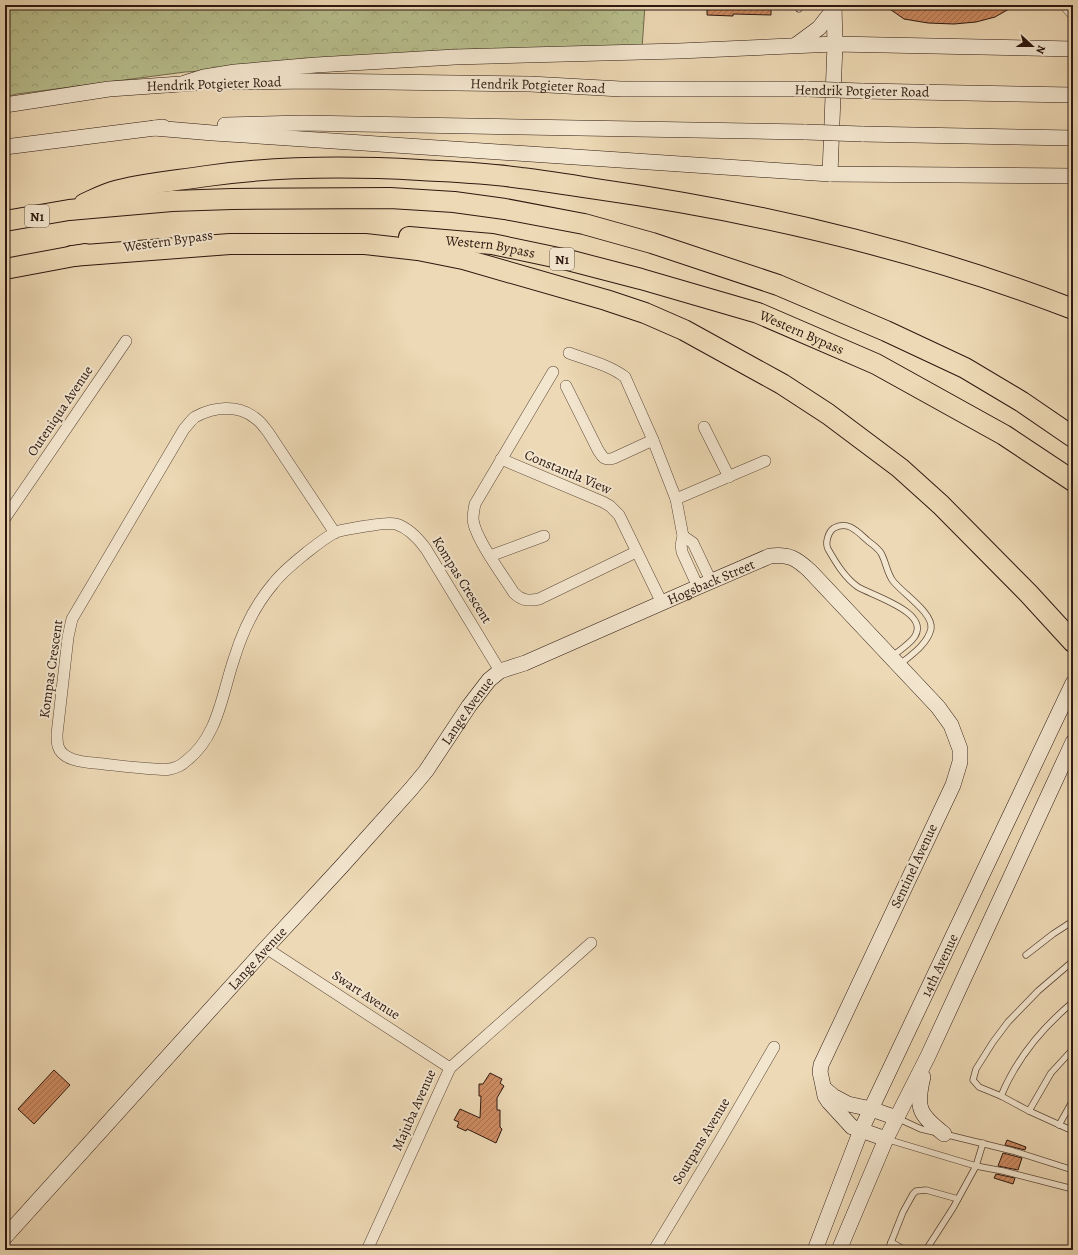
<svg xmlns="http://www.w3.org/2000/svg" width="1078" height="1255" viewBox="0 0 1078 1255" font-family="Alegreya,serif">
<defs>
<pattern id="park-crowns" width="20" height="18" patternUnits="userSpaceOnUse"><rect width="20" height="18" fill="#b8bf8d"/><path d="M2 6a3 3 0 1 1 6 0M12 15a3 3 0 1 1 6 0" fill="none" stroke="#9ea379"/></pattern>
<pattern id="building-hatch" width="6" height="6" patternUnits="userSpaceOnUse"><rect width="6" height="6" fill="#cf8c63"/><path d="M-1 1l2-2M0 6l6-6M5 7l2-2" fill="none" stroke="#a87150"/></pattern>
</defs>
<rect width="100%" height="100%" fill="#edd9b5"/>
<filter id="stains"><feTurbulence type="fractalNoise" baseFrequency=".005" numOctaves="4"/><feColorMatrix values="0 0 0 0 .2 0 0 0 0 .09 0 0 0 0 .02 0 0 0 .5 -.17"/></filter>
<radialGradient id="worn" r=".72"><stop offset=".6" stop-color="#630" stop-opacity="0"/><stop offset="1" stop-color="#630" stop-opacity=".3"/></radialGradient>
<polygon fill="url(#park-crowns)" stroke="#726c4e" points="5,5 645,5 642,49 544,50 185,72 17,94 5,97"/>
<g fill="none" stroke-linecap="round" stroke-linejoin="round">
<polyline stroke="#717775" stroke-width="3.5" points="5,12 11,5"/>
</g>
<g fill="url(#building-hatch)" stroke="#2d1810">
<polygon points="707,5 771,5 771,15 733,14 733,16 707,15"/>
<polygon points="884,5 1016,5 995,17 976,22 954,24 928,23 904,19"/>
<polygon points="54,1070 70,1085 34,1124 18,1109"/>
<polygon points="490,1073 502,1079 500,1083 504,1086 497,1098 497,1110 500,1110 500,1127 502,1129 496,1143 467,1129 466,1131 457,1127 459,1122 454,1120 460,1109 480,1118 481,1096 479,1096 479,1084 483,1084"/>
<polygon points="1007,1140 1026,1147 1025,1150 1005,1145"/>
<polygon points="1003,1153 1022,1158 1018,1170 998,1166"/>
<polygon points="996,1174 1015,1178 1013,1184 994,1178"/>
</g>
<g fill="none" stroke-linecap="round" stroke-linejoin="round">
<defs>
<g id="lane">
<polyline points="799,9 800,5"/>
<path d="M891,657C898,652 906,646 912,640C936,614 873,596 858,587C845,578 836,563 828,549C825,543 828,532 834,528C848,520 858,532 868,541C872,544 878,548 881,553C886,562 887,573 893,581C902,593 934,613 931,629C927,645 910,656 899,665"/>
<polyline points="1026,955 1053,934 1073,921"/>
<polyline points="1073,961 1038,991 1008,1022 993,1042 976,1069 973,1080 979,1087 1001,1096 1029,1111 1073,1131"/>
<path d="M1001,1096C1016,1060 1043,1027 1073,1002"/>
<polyline points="1029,1111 1051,1073 1073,1049"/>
<polyline points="897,1118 921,1129 934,1132"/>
<polyline points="1059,1125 1073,1100"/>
<polyline points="944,1134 1013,1151 1073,1170"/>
<polyline points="886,1139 976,1166 1003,1171 1073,1189"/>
<polyline points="891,1242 905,1250"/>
<polyline points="888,1250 903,1212 913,1194 916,1191 926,1190 958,1199"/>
<polyline points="926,1250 953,1208 976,1166 983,1143"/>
</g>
<g id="street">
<polyline points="1065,5 1073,14"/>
<path d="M569,353C588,360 609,365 625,377L653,440L676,499L683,536L681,545L682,552L698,587"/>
<path d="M553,372L475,504C474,509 473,514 473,519C474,537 504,577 514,593C522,601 529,601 539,599L636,552"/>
<path d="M566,386L598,450C603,458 605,461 614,458L653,440"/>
<polyline points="704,427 729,477"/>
<polyline points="501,459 603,502 610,506 619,515 662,603"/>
<polyline points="676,499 765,461"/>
<polyline points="5,518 126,341"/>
<path d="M335,533L268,432C264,427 260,421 255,418C238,404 213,407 195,417C191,420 188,425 184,429L72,619L68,637L57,734C57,738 57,742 58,746C62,760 82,762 94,763C114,765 135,768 155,769C159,769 165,770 170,769C175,768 182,765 186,761C218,737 222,694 234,659C242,633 255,605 273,584C282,572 295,562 306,553C315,546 326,537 336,532C346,529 356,528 366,526C375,525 387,522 396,524C409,528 418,538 426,549L500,671"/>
<polyline points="683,536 693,543 711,581"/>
<polyline points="490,556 544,536"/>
<polyline points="266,948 450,1068"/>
<polyline points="367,1250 450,1068 591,943"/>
<polyline points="654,1250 719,1142 774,1047"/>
</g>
<g id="secondary">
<polyline points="796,45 819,28 834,9"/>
<path id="s1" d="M225,82L313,81L530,84L621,89H808"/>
<polyline points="185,83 204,77 235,72 316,65 455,57 679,51 835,44 1073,49"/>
<polyline points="862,91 1073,95"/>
<polyline points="5,105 109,89 195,83"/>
<polyline points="225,125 303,123 806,132"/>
<polyline points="154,128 213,133 830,174 1073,176"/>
<polyline points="862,134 1073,138"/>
<polyline points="5,147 163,127"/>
<polyline points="830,174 835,44 834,5"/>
<path d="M923,1077C915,1109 920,1115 944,1134"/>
<polyline points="826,1090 833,1096 848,1104 871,1109 897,1118"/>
<path id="s2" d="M5,1237L266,948L341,867L411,789L426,771L469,706L489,680L500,671L525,663L698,587L770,556C789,554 796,558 810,571L938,707L951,725L960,749V762L953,785L821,1065L820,1072L822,1081L825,1096L829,1102L852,1127L886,1139"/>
<path id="s3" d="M815,1250L861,1130L871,1109L1073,683"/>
<polyline points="839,1250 886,1139 928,1056 1073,742"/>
</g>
<g id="highway">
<path d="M84,204C93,200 102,195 112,192C143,183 175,181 207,176C277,166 349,166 420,170C454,172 487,173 521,178C546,181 571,185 596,189C759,212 920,250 1073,309"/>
<polyline points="5,221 69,210 172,201 232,199 390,198 454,202 505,209 584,224 652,243 778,285 886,331 965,368 1022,402 1073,437"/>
<path id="s4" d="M409,237L492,244L568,260L641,279L758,313L876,364L1004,435L1073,481"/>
<polyline points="72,256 230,244 365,244 418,250 463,259 606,300 645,313 684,330 782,384 828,414 900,468 941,505 1029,594 1073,642"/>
<polyline points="5,269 85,254"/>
</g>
</defs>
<use href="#lane" stroke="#5d4839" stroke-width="7"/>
<use href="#street" stroke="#5d4839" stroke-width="12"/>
<use href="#secondary" stroke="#2d1810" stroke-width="16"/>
<use href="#highway" stroke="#2d1810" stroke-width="22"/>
<use href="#lane" stroke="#f3e6cf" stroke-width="5.5"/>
<use href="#street" stroke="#f3e6cf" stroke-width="11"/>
<use href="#secondary" stroke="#f3e6cf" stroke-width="15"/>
<use href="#highway" stroke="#edd9b5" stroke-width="20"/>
<defs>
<g id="secondary-bridge">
<polyline points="808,89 862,91"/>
<polyline points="806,132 862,134"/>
</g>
</defs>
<use href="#secondary-bridge" stroke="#2d1810" stroke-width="16" stroke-linecap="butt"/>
<use href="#secondary-bridge" stroke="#f3e6cf" stroke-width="15"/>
</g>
<g text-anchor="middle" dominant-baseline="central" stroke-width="4" stroke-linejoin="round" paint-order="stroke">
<g fill="#f3e6cf" stroke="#685649" stroke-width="1">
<rect x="25" y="205" width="24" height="22" rx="3"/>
<rect x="550" y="248" width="24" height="22" rx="3"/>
</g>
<g font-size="13" font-weight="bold" fill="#2d1810">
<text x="37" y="216">N1</text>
<text x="562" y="259">N1</text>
</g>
<g font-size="14" fill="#2d1810" stroke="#f3e6cf">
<text transform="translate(214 84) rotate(-2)">Hendrik Potgieter Road</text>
<text stroke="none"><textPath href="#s1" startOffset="313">Hendrik Potgieter Road</textPath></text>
<text transform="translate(862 91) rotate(1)">Hendrik Potgieter Road</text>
<text transform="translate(168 241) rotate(-8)">Western Bypass</text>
<text stroke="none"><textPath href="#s4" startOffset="82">Western Bypass</textPath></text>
<text stroke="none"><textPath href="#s4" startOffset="406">Western Bypass</textPath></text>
<text transform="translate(60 411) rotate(-56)">Outeniqua Avenue</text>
<text transform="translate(568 472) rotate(23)">Constantla View</text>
<text transform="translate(462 580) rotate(58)">Kompas Crescent</text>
<text stroke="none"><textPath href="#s2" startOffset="982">Hogsback Street</textPath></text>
<text transform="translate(51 669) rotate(-82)">Kompas Crescent</text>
<text stroke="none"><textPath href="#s2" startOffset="701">Lange Avenue</textPath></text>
<text transform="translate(914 866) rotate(-65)">Sentinel Avenue</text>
<text stroke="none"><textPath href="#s2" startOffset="376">Lange Avenue</textPath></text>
<text stroke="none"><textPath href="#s3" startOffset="311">14th Avenue</textPath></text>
<text transform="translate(366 995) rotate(33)">Swart Avenue</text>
<text transform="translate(414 1110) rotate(-66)">Majuba Avenue</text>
<text transform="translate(701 1141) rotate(-59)">Soutpans Avenue</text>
</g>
</g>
<rect width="1078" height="1255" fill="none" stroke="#edd9b5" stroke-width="20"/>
<rect x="6" y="6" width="1066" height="1243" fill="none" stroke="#2d1810" stroke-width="2"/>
<rect x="10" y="10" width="1058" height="1235" fill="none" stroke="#2d1810"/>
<g transform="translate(1032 46) rotate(112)" stroke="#f3e6cf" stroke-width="3" paint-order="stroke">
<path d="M0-3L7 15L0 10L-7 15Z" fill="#2d1810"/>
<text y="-6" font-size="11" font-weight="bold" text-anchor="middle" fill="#2d1810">N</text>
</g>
<rect width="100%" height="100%" filter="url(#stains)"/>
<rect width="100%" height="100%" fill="url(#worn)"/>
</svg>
